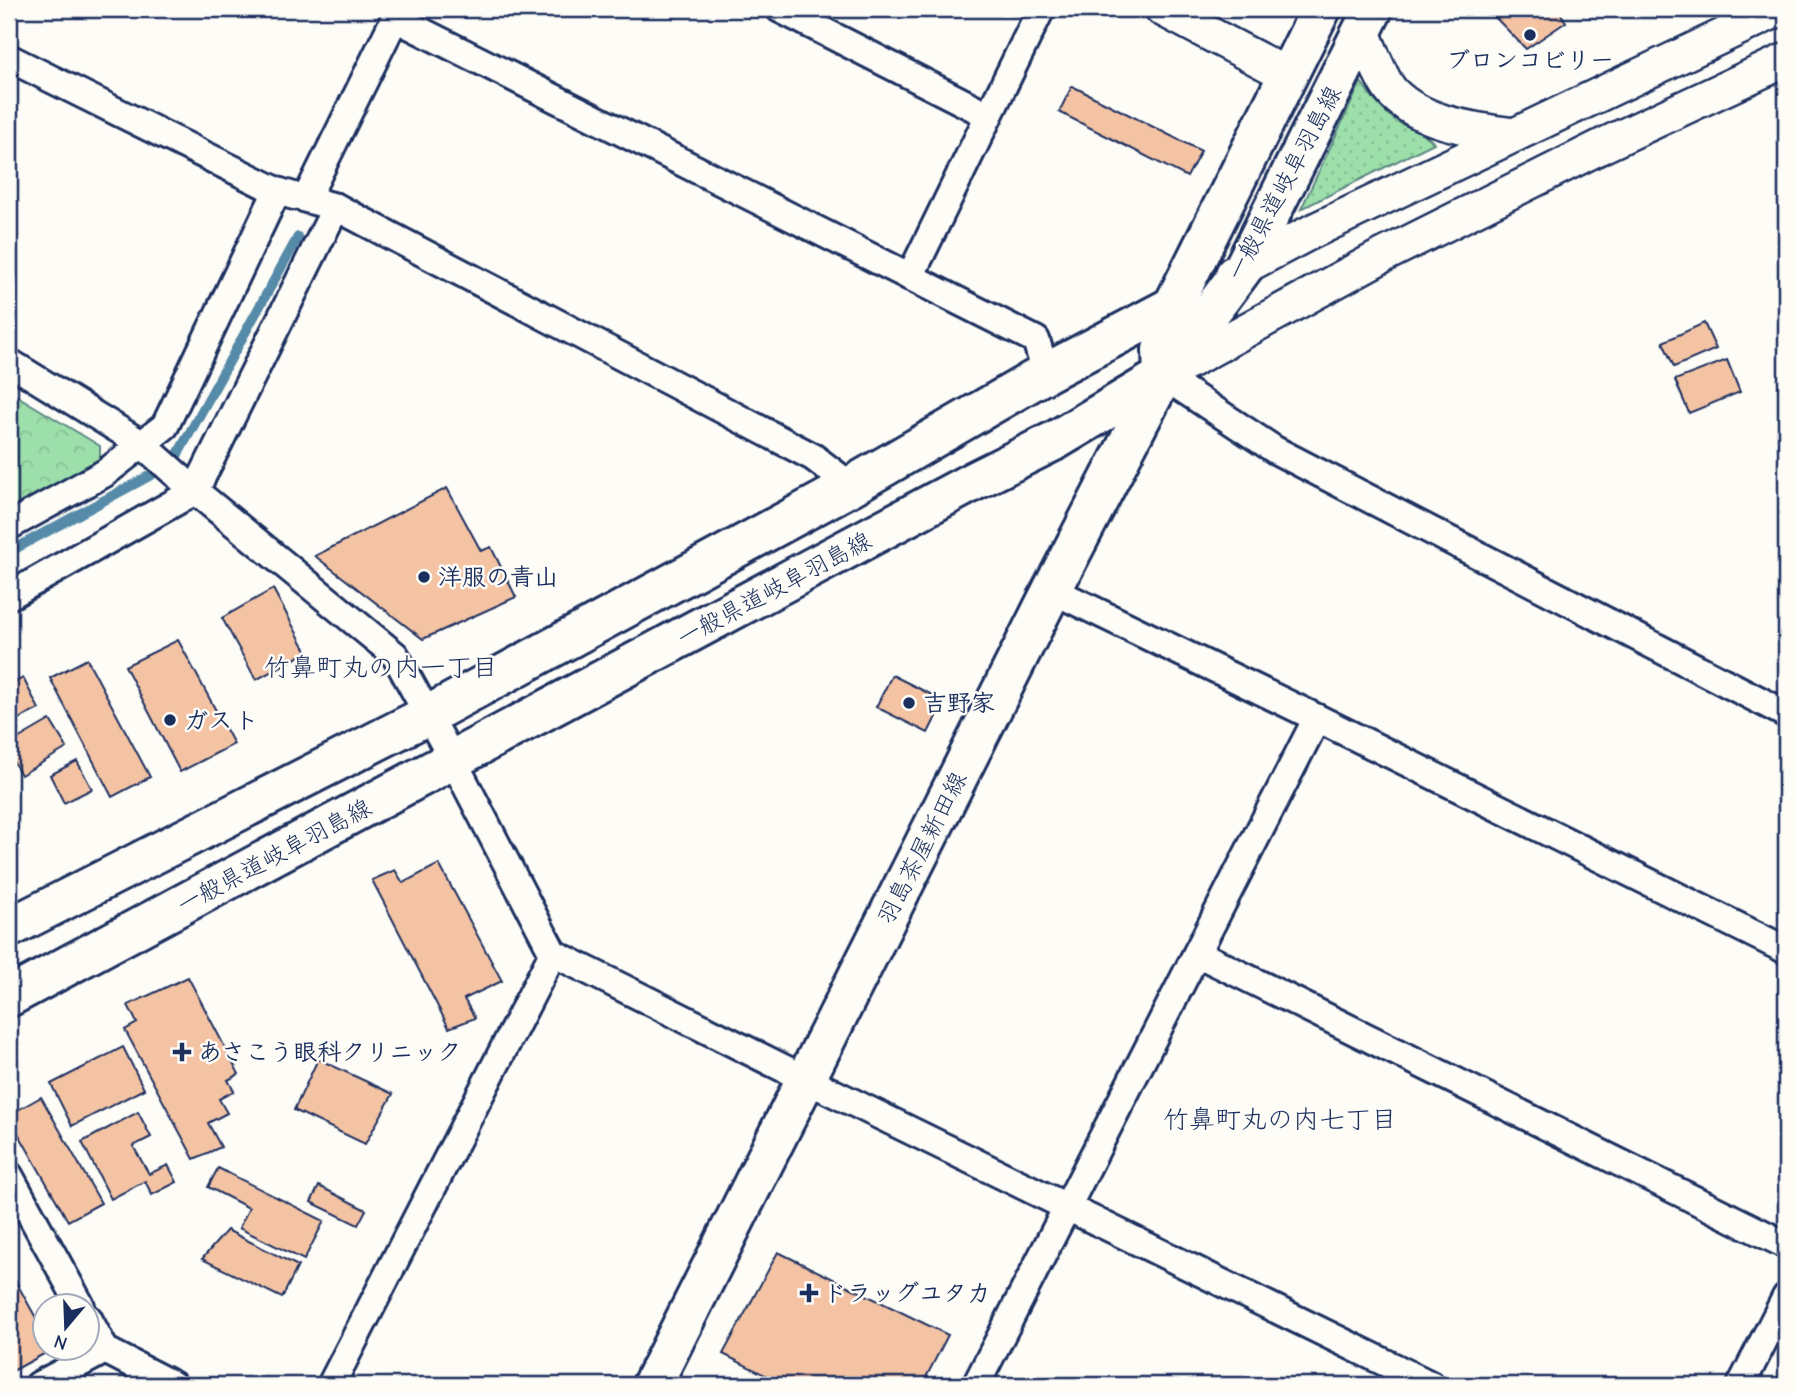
<svg xmlns="http://www.w3.org/2000/svg" width="1795" height="1394" viewBox="0 0 1795 1394" font-family="'Comic Neue','Klee One',sans-serif">
<defs>
<pattern id="grass-dots" width="8" height="8" patternUnits="userSpaceOnUse" patternTransform="scale(1.75)"><rect width="8" height="8" fill="#9cdfaa"/><path d="M2 2h.1M6 6h.1" fill="none" stroke="#86c095" stroke-width="1.8" stroke-linecap="round"/></pattern>
<pattern id="park-crowns" width="20" height="18" patternUnits="userSpaceOnUse" patternTransform="scale(1.75)"><rect width="20" height="18" fill="#9cdfaa"/><path d="M2 6a3 3 0 1 1 6 0M12 15a3 3 0 1 1 6 0" fill="none" stroke="#86c095"/></pattern>
</defs>
<rect width="100%" height="100%" fill="#fdfcf7"/>
<filter id="ink" filterUnits="userSpaceOnUse"><feTurbulence type="fractalNoise" baseFrequency=".0143" numOctaves="2"/><feDisplacementMap in="SourceGraphic" scale="14" xChannelSelector="R" yChannelSelector="G"/><feConvolveMatrix kernelMatrix="1 2 1 2 8 2 1 2 1" color-interpolation-filters="sRGB"/></filter>
<g filter="url(#ink)">
<path fill="url(#grass-dots)" stroke="#5c8784" stroke-width="2" d="M1361,82C1372,97 1383,113 1400,123C1413,130 1424,131 1434,143L1301,209Z"/>
<polygon fill="url(#park-crowns)" stroke="#5c8784" stroke-width="2" points="9,391 100,446 100,468 9,519"/>
<g fill="none" stroke-linecap="round" stroke-linejoin="round">
<polyline stroke="#548aa8" stroke-width="10" points="9,552 173,463 298,237"/>
</g>
<g fill="#f4c3a4" stroke="#1b2f5e" stroke-width="2">
<polygon points="1487,9 1558,9 1566,22 1526,49"/>
<polygon points="1072,86 1201,151 1187,177 1059,112"/>
<polygon points="1704,323 1716,349 1674,367 1663,342"/>
<polygon points="1727,360 1740,392 1689,413 1675,380"/>
<polygon points="447,488 481,551 491,547 516,597 423,639 315,556"/>
<polygon points="273,589 307,652 256,680 222,618"/>
<polygon points="178,640 234,744 180,772 125,666"/>
<polygon points="87,659 150,777 112,797 50,678"/>
<polygon points="892,675 944,701 928,733 876,707"/>
<polygon points="23,678 39,709 19,719 9,700 9,685"/>
<polygon points="50,720 67,748 21,775 9,754 9,744"/>
<polygon points="77,761 92,789 64,803 50,775"/>
<polygon points="439,864 502,981 464,999 475,1018 449,1028 372,880 395,870 403,883"/>
<polygon points="188,977 239,1074 228,1080 234,1091 219,1099 227,1113 208,1123 221,1147 194,1159 125,1030 137,1023 128,1005"/>
<polygon points="123,1047 144,1089 72,1126 51,1084"/>
<polygon points="318,1059 393,1094 365,1144 294,1110"/>
<polygon points="41,1097 101,1203 68,1221 9,1117 9,1115"/>
<polygon points="138,1112 151,1137 133,1146 149,1174 168,1165 177,1182 152,1195 145,1181 111,1199 82,1142"/>
<polygon points="218,1168 324,1221 304,1260 239,1228 249,1208 208,1187"/>
<polygon points="319,1186 366,1210 358,1225 311,1202"/>
<polygon points="227,1230 298,1266 282,1298 202,1259"/>
<polygon points="778,1252 948,1335 922,1385 785,1385 723,1354"/>
<polygon points="15,1280 46,1336 46,1348 53,1349 9,1373 9,1284"/>
</g>
<g fill="none" stroke-linecap="round" stroke-linejoin="round">
<defs>
<g id="minor">
<polyline points="780,9 988,115"/>
<polyline points="9,58 277,191 294,196"/>
<polyline points="336,207 813,457 851,486"/>
<polyline points="910,277 1041,9"/>
<polyline points="9,362 142,444 195,491 395,655 453,760 553,953 805,1079 1431,1385"/>
<polyline points="1163,376 1275,450 1786,714"/>
<polyline points="9,526 105,473 165,426 277,191"/>
<polyline points="1052,590 1317,718 1786,950"/>
<polyline points="9,596 195,491 336,207 306,199 395,18 1036,340 1046,373"/>
<polyline points="1197,953 1786,1245"/>
<polyline points="9,1175 81,1306"/>
<polyline points="88,1318 105,1350 173,1385"/>
<polyline points="39,1385 105,1350"/>
<polyline points="331,1385 553,953"/>
<polyline points="976,1385 1317,718"/>
<polyline points="1741,1385 1786,1297"/>
</g>
<g id="tertiary">
<polyline points="1162,9 1288,75"/>
<path d="M1362,30C1369,46 1382,82 1393,93C1423,124 1473,129 1513,135"/>
<polyline points="1233,273 1311,232 1779,9"/>
<polyline points="1164,375 1380,257 1606,144 1786,60"/>
</g>
<g id="secondary">
<polyline points="9,928 428,715 851,486 1046,373 1173,306"/>
<polyline points="9,997 974,481 1056,440 1163,376 1244,267 1373,9"/>
<polyline points="652,1385 1052,590 1163,376 1162,350 1173,306 1321,9"/>
</g>
</defs>
<use href="#minor" stroke="#1b2f5e" stroke-width="32"/>
<use href="#tertiary" stroke="#1b2f5e" stroke-width="38"/>
<use href="#secondary" stroke="#1b2f5e" stroke-width="44"/>
<use href="#minor" stroke="#fdfcf7" stroke-width="26"/>
<use href="#tertiary" stroke="#fdfcf7" stroke-width="33"/>
<use href="#secondary" stroke="#fdfcf7" stroke-width="38"/>
</g>
</g>
<g fill="#1b2f5e" stroke="#fdfcf7" stroke-width="2.5">
<circle cx="1530" cy="35" r="7"/>
<circle cx="424" cy="577" r="7"/>
<circle cx="909" cy="703" r="7"/>
<circle cx="170" cy="720" r="7"/>
<path d="M178.5 1041.5h7v7h7v7h-7v7h-7v-7h-7v-7h7z"/>
<path d="M805.5 1282.5h7v7h7v7h-7v7h-7v-7h-7v-7h7z"/>
</g>
<g text-anchor="middle" dominant-baseline="central" stroke-width="5" stroke-linejoin="round" paint-order="stroke">
<g font-size="24" font-weight="bold" fill="#1b2f5e" stroke="#fdfcf7" text-anchor="start">
<text x="1530" y="60" text-anchor="middle">ブロンコビリー</text>
<text x="438" y="577">洋服の青山</text>
<text x="923" y="703">吉野家</text>
<text x="184" y="720">ガスト</text>
<text x="198" y="1052">あさこう眼科クリニック</text>
<text x="823" y="1293">ドラッグユタカ</text>
</g>
<g font-size="24" fill="#1b2f5e" stroke="#fdfcf7">
<text transform="translate(1284 183) rotate(-62)">一般県道岐阜羽島線</text>
<text transform="translate(774 589) rotate(-28)">一般県道岐阜羽島線</text>
<text transform="translate(922 848) rotate(-63)">羽島茶屋新田線</text>
<text transform="translate(274 856) rotate(-28)">一般県道岐阜羽島線</text>
</g>
<g font-size="26" fill="#1b2f5e" stroke="#fdfcf7">
<text x="381" y="668">竹鼻町丸の内一丁目</text>
<text x="1280" y="1120">竹鼻町丸の内七丁目</text>
</g>
</g>
<rect width="1795" height="1394" fill="none" stroke="#fdfcf7" stroke-width="35"/>
<rect x="18" y="18" width="1760" height="1359" fill="none" stroke="#1b2f5e" stroke-width="2.5" filter="url(#ink)"/>
<g transform="translate(66 1327) rotate(199)"><circle r="33" fill="#fdfcf7" stroke="#a3aaba" stroke-width="2"/>
<path d="M0-5L12 26L0 18L-12 26Z" fill="#1b2f5e"/>
<text y="-10" font-size="19" font-weight="bold" text-anchor="middle" fill="#1b2f5e">N</text>
</g>
</svg>
